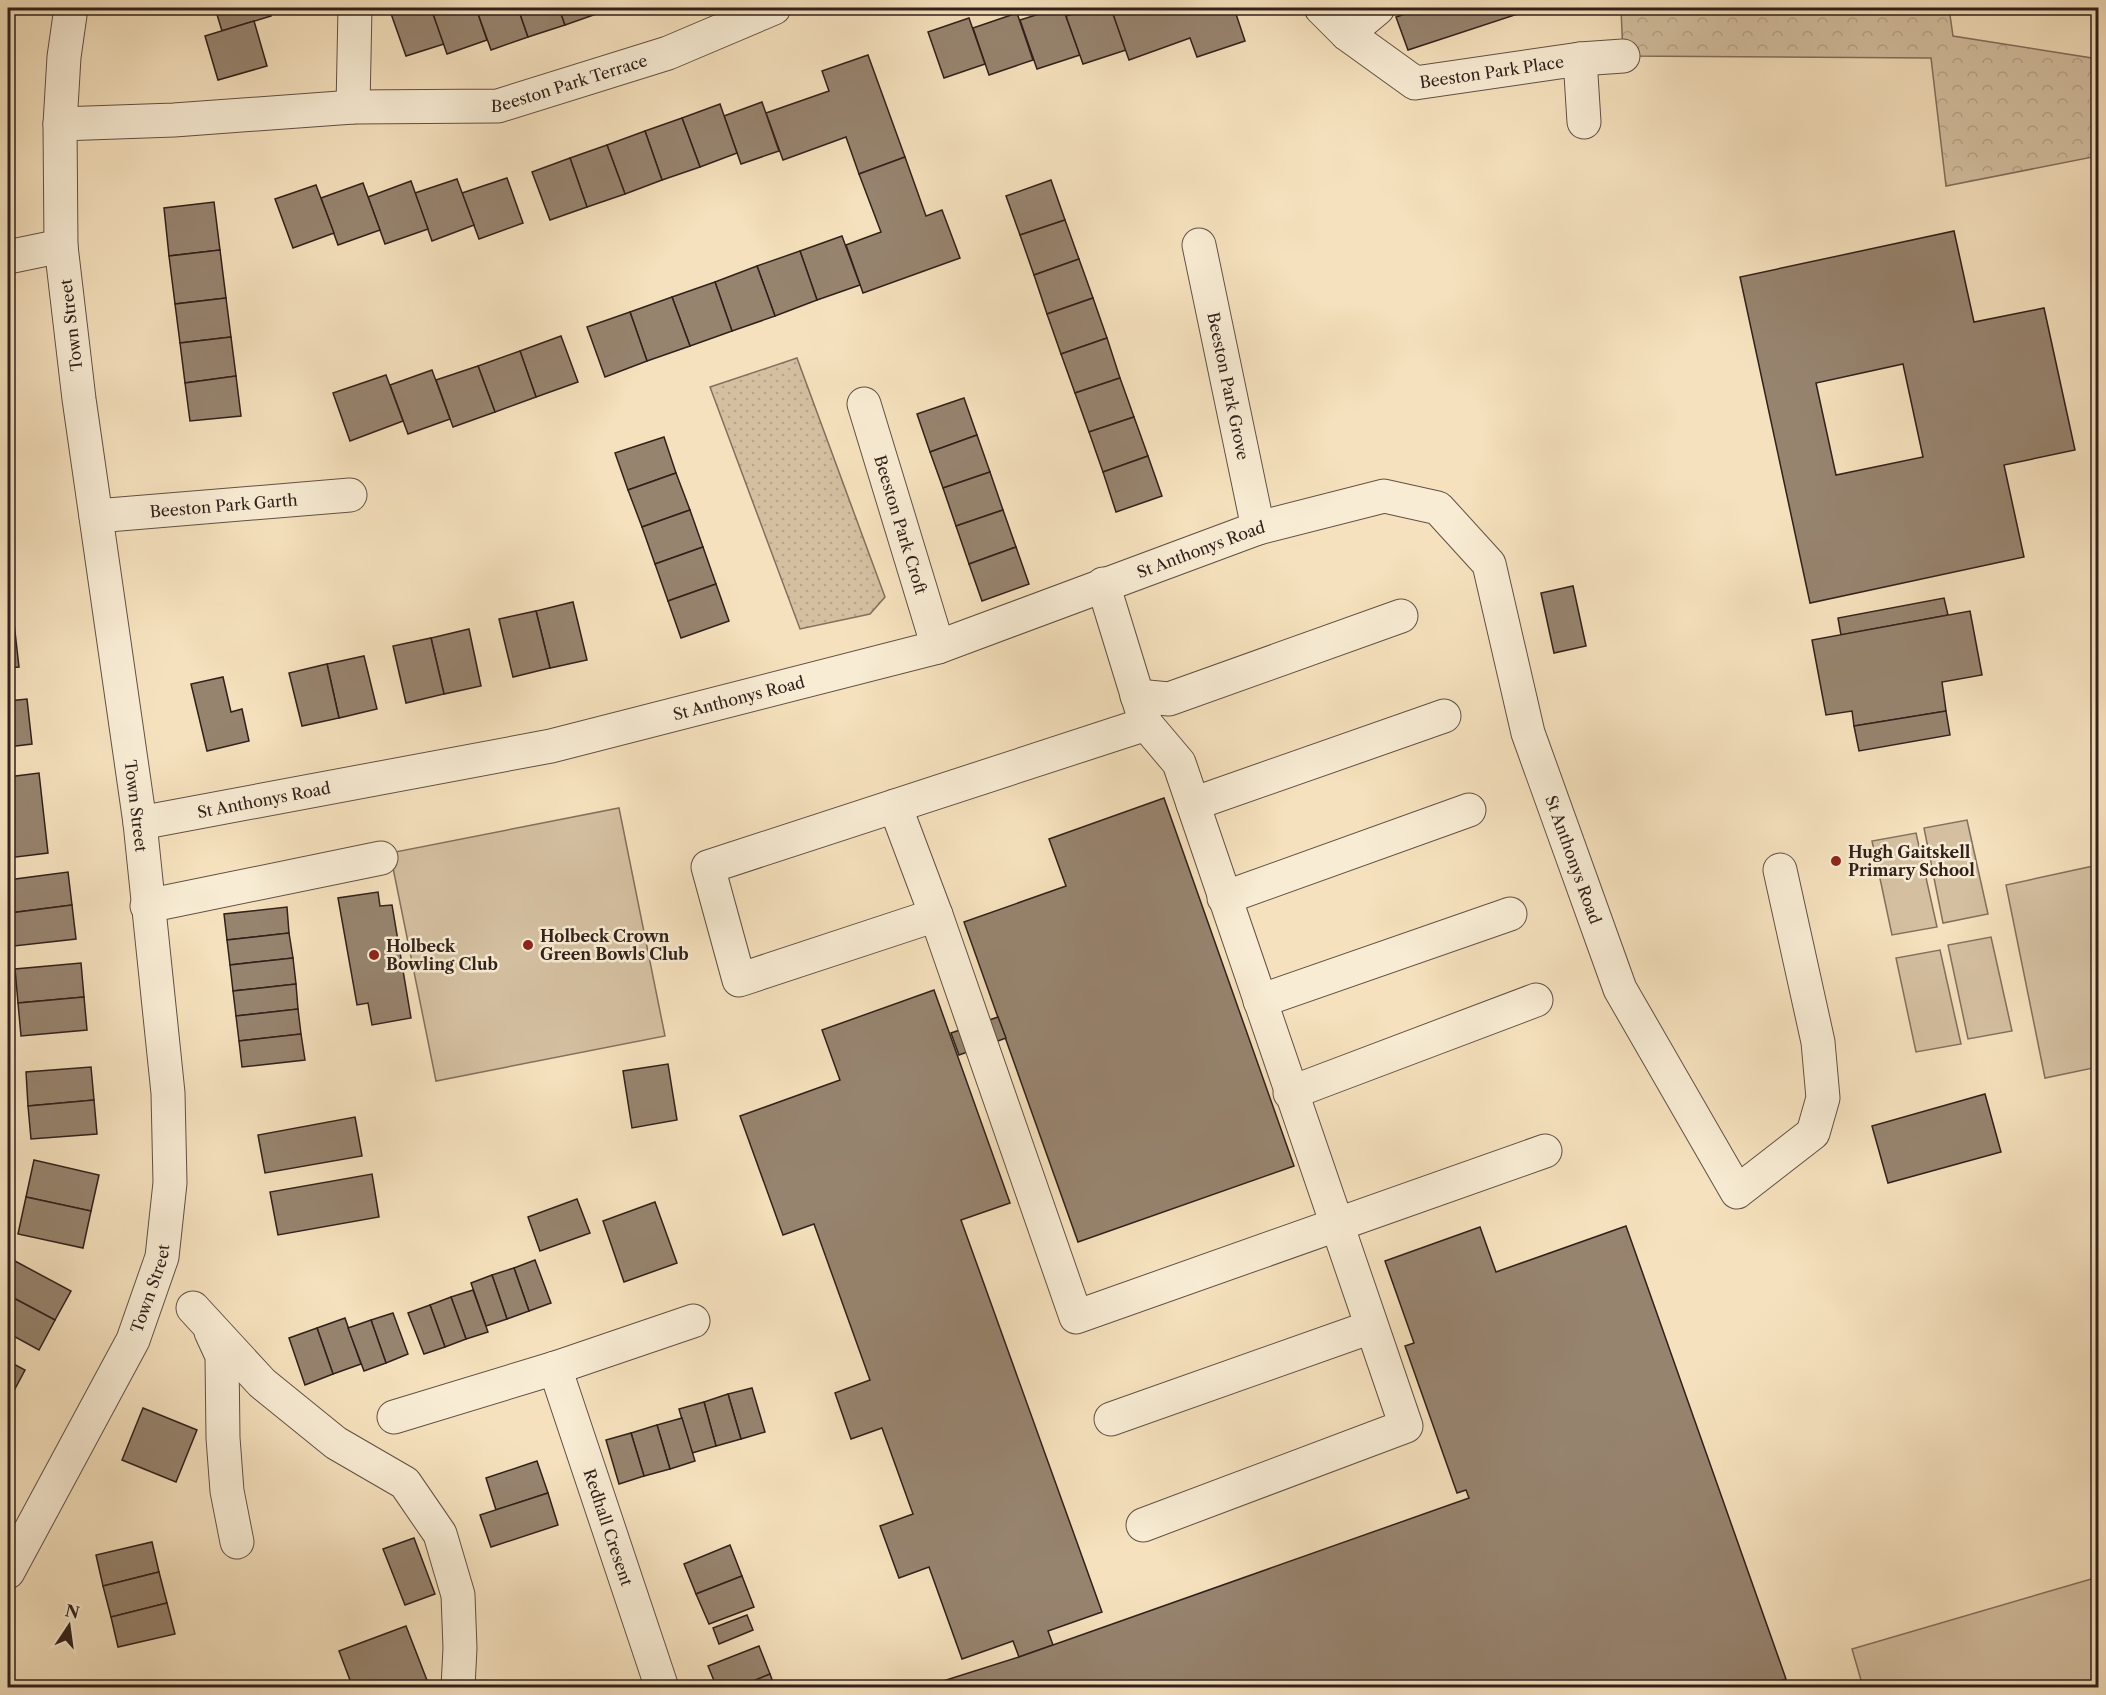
<svg xmlns="http://www.w3.org/2000/svg" width="2106" height="1695" viewBox="0 0 2106 1695" font-family="'Libre Caslon Text',serif">
<defs>
<pattern id="grass-dots" width="8" height="8" patternUnits="userSpaceOnUse" patternTransform="scale(1.5)"><rect width="8" height="8" fill="#d4c0a1"/><path d="M2 2h.1M6 6h.1" fill="none" stroke="#b6a58a" stroke-width="1.8" stroke-linecap="round"/></pattern>
<pattern id="forest-crowns" width="20" height="18" patternUnits="userSpaceOnUse" patternTransform="scale(1.5)"><rect width="20" height="18" fill="#d4c0a1"/><path d="M2 6a3 3 0 1 1 6 0M12 15a3 3 0 1 1 6 0" fill="none" stroke="#b6a58a"/></pattern>
</defs>
<rect width="100%" height="100%" fill="#f5e1bd"/>
<filter id="stains"><feTurbulence type="fractalNoise" baseFrequency=".00333" numOctaves="4"/><feColorMatrix values="0 0 0 0 .2 0 0 0 0 .09 0 0 0 0 .02 0 0 0 .5 -.17"/></filter>
<radialGradient id="worn" r=".72"><stop offset=".6" stop-color="#630" stop-opacity="0"/><stop offset="1" stop-color="#630" stop-opacity=".3"/></radialGradient>
<polygon fill="url(#grass-dots)" stroke="#82705e" stroke-width="1.5" points="797,358 885,597 870,614 800,629 710,387"/>
<polygon fill="url(#forest-crowns)" stroke="#82705e" stroke-width="1.5" points="1621,8 1949,8 1953,36 2098,59 2098,156 1946,186 1931,58 1623,56"/>
<g fill="#d4c0a1" stroke="#82705e" stroke-width="1.5">
<polygon points="619,808 665,1036 436,1081 390,853"/>
<polygon points="1967,820 1988,914 1943,923 1924,828"/>
<polygon points="1916,833 1937,927 1892,935 1872,841"/>
<polygon points="2098,865 2098,1067 2045,1078 2006,885"/>
<polygon points="1991,937 2012,1031 1968,1039 1948,945"/>
<polygon points="1940,950 1961,1044 1916,1052 1896,958"/>
<polygon points="2098,1577 2098,1687 1863,1687 1852,1649"/>
</g>
<g fill="#97846f" stroke="#31201b" stroke-width="1.5" fill-rule="evenodd">
<polygon points="215,8 269,8 271,16 222,31"/>
<polygon points="389,8 431,8 444,44 406,56"/>
<polygon points="431,8 476,8 487,40 447,54"/>
<polygon points="476,8 518,8 528,37 491,50"/>
<polygon points="518,8 559,8 565,25 528,37"/>
<polygon points="559,8 601,8 602,12 565,25"/>
<polygon points="1058,8 1063,8 1080,55 1037,69 1020,20"/>
<polygon points="1092,8 1111,8 1126,50 1083,64 1066,16"/>
<polygon points="1124,8 1234,8 1245,41 1197,57 1190,38 1129,60 1112,11"/>
<polygon points="1424,8 1536,8 1408,50 1396,17"/>
<polygon points="1017,13 1033,60 989,75 973,28"/>
<polygon points="969,18 985,64 944,78 928,32"/>
<polygon points="254,21 267,66 218,80 205,36"/>
<polygon points="868,55 905,157 859,174 846,137 783,160 766,113 829,91 822,71"/>
<polygon points="762,102 779,151 741,164 724,116"/>
<polygon points="720,104 737,153 700,167 682,118"/>
<polygon points="682,118 700,167 662,180 645,131"/>
<polygon points="645,131 662,180 625,194 607,145"/>
<polygon points="607,145 625,194 587,207 570,158"/>
<polygon points="905,157 926,216 942,210 960,258 863,293 846,245 881,232 859,174"/>
<polygon points="570,158 587,207 550,220 532,172"/>
<polygon points="507,178 523,223 479,239 462,193"/>
<polygon points="457,179 474,225 432,241 415,193"/>
<polygon points="1051,180 1065,220 1020,235 1006,196"/>
<polygon points="411,181 428,229 385,244 368,197"/>
<polygon points="363,183 380,230 338,245 321,198"/>
<polygon points="316,185 334,233 293,248 275,199"/>
<polygon points="214,202 220,250 169,256 164,208"/>
<polygon points="1065,220 1079,259 1034,275 1020,235"/>
<path d="M1954,231L1974,322L2044,308L2075,450L2004,465L2024,557L1810,603L1740,277ZM1903,364L1923,457L1836,475L1816,383Z"/>
<polygon points="842,236 860,285 817,300 800,251"/>
<polygon points="220,250 226,298 175,304 169,256"/>
<polygon points="800,251 817,300 775,316 757,266"/>
<polygon points="1079,259 1093,298 1047,314 1034,275"/>
<polygon points="757,266 775,316 732,331 715,282"/>
<polygon points="715,282 732,331 690,346 672,297"/>
<polygon points="672,297 690,346 647,361 630,312"/>
<polygon points="226,298 231,337 180,343 175,304"/>
<polygon points="1093,298 1107,338 1061,354 1047,314"/>
<polygon points="630,312 647,361 605,377 587,327"/>
<polygon points="561,336 578,382 536,397 520,351"/>
<polygon points="231,337 236,376 185,383 180,343"/>
<polygon points="1107,338 1120,378 1075,393 1061,354"/>
<polygon points="520,351 536,397 495,412 478,366"/>
<polygon points="478,366 495,412 453,427 436,380"/>
<polygon points="432,370 450,419 408,434 390,385"/>
<polygon points="386,375 403,421 350,441 333,393"/>
<polygon points="236,376 241,416 190,421 185,383"/>
<polygon points="1120,378 1134,417 1089,432 1075,393"/>
<polygon points="964,398 977,435 930,452 917,414"/>
<polygon points="1134,417 1148,456 1103,472 1089,432"/>
<polygon points="977,435 990,472 943,488 930,452"/>
<polygon points="664,437 676,473 628,490 615,453"/>
<polygon points="1148,456 1162,496 1116,512 1103,472"/>
<polygon points="990,472 1003,510 956,526 943,488"/>
<polygon points="676,473 690,510 642,527 628,490"/>
<polygon points="690,510 703,547 655,564 642,527"/>
<polygon points="1003,510 1016,547 969,564 956,526"/>
<polygon points="703,547 716,584 668,601 655,564"/>
<polygon points="1016,547 1029,584 982,601 969,564"/>
<polygon points="716,584 729,621 681,638 668,601"/>
<polygon points="1573,586 1586,646 1554,653 1541,593"/>
<polygon points="11,596 19,667 8,668 8,597"/>
<polygon points="1944,598 1948,615 1841,635 1838,618"/>
<polygon points="573,602 587,660 550,668 536,611"/>
<polygon points="536,611 550,668 513,677 499,619"/>
<polygon points="1970,611 1982,675 1942,682 1946,711 1854,726 1852,711 1826,715 1812,640"/>
<polygon points="469,629 481,686 444,694 431,638"/>
<polygon points="431,638 444,694 406,703 393,646"/>
<polygon points="364,656 377,709 339,718 327,664"/>
<polygon points="327,664 339,718 302,726 289,673"/>
<polygon points="223,677 231,712 242,709 249,741 207,751 191,684"/>
<polygon points="27,699 32,744 8,747 8,701"/>
<polygon points="1946,711 1950,735 1859,751 1854,726"/>
<polygon points="39,773 48,853 8,858 8,777"/>
<polygon points="1164,798 1294,1166 1078,1242 964,922 1066,886 1049,839"/>
<polygon points="68,872 72,905 10,913 8,880"/>
<polygon points="378,892 380,906 392,905 411,1018 372,1025 368,1003 357,1005 338,898"/>
<polygon points="72,905 76,939 14,946 10,913"/>
<polygon points="287,907 289,933 227,940 224,914"/>
<polygon points="289,933 293,958 230,965 227,940"/>
<polygon points="293,958 296,984 233,991 230,965"/>
<polygon points="81,963 84,997 18,1003 15,969"/>
<polygon points="296,984 298,1009 236,1016 233,991"/>
<polygon points="934,990 1010,1203 961,1220 1102,1612 1048,1631 1053,1645 1019,1657 1013,1641 962,1659 929,1567 899,1578 880,1526 913,1514 882,1428 851,1439 835,1393 870,1380 814,1224 783,1235 740,1116 840,1080 822,1030"/>
<polygon points="84,997 87,1030 21,1036 18,1003"/>
<polygon points="298,1009 301,1034 239,1041 236,1016"/>
<polygon points="998,1017 1006,1038 959,1055 951,1033"/>
<polygon points="301,1034 305,1060 242,1067 239,1041"/>
<polygon points="668,1064 677,1120 632,1128 623,1071"/>
<polygon points="91,1067 94,1100 28,1106 26,1072"/>
<polygon points="1985,1094 2001,1152 1888,1183 1872,1126"/>
<polygon points="94,1100 97,1134 31,1139 28,1106"/>
<polygon points="355,1117 362,1156 265,1173 258,1135"/>
<polygon points="34,1160 99,1175 91,1211 26,1197"/>
<polygon points="372,1174 379,1217 278,1235 270,1192"/>
<polygon points="26,1197 91,1211 83,1248 18,1234"/>
<polygon points="577,1199 590,1233 540,1251 528,1217"/>
<polygon points="655,1202 677,1263 624,1282 603,1221"/>
<polygon points="1626,1226 1786,1679 1760,1688 921,1688 1019,1657 1469,1498 1466,1490 1457,1493 1405,1346 1414,1343 1385,1261 1480,1227 1496,1272"/>
<polygon points="13,1260 71,1291 55,1320 8,1295 8,1272"/>
<polygon points="535,1260 551,1303 529,1311 514,1268"/>
<polygon points="514,1268 529,1311 507,1319 492,1275"/>
<polygon points="492,1275 507,1319 486,1326 471,1283"/>
<polygon points="473,1290 488,1332 466,1339 451,1297"/>
<polygon points="8,1295 55,1320 39,1350 8,1333"/>
<polygon points="451,1297 466,1339 445,1347 430,1305"/>
<polygon points="430,1305 445,1347 424,1354 408,1313"/>
<polygon points="393,1313 408,1354 386,1363 371,1320"/>
<polygon points="345,1318 361,1364 333,1374 317,1328"/>
<polygon points="371,1320 386,1363 364,1371 348,1328"/>
<polygon points="317,1328 333,1374 305,1385 289,1338"/>
<polygon points="8,1361 25,1370 9,1400 8,1399"/>
<polygon points="752,1388 765,1432 741,1439 728,1394"/>
<polygon points="728,1394 741,1439 716,1446 704,1402"/>
<polygon points="704,1402 716,1446 692,1453 679,1409"/>
<polygon points="143,1408 197,1430 176,1482 122,1460"/>
<polygon points="682,1418 695,1461 670,1469 657,1425"/>
<polygon points="657,1425 670,1469 644,1476 631,1433"/>
<polygon points="631,1433 644,1476 619,1484 606,1440"/>
<polygon points="537,1461 548,1493 496,1510 486,1478"/>
<polygon points="548,1493 558,1525 491,1547 480,1515"/>
<polygon points="414,1538 435,1594 405,1605 383,1549"/>
<polygon points="152,1542 159,1572 103,1586 96,1555"/>
<polygon points="730,1545 742,1576 696,1594 684,1564"/>
<polygon points="159,1572 167,1603 111,1617 103,1586"/>
<polygon points="742,1576 754,1607 709,1624 696,1594"/>
<polygon points="167,1603 175,1634 118,1647 111,1617"/>
<polygon points="747,1615 753,1630 719,1644 713,1628"/>
<polygon points="406,1626 430,1688 353,1688 339,1651"/>
<polygon points="759,1646 770,1674 736,1688 717,1688 708,1666"/>
<polygon points="770,1674 775,1688 736,1688"/>
</g>
<g fill="none" stroke-linecap="round" stroke-linejoin="round">
<defs>
<g id="minor">
<path id="s1" d="M1321,8L1347,34L1415,83L1580,59L1584,122"/>
<polyline points="1347,34 1378,8"/>
<polyline points="1580,59 1623,56"/>
<polyline points="353,107 355,8"/>
<path id="s2" d="M60,124L174,120L353,107L498,106L668,53L774,8"/>
<path id="s3" d="M1199,245L1258,528"/>
<polyline points="8,257 61,246"/>
<path id="s4" d="M864,404L938,647"/>
<path id="s5" d="M96,516L350,495"/>
<polyline points="1137,696 1169,699 1401,616"/>
<polyline points="1193,804 1444,716"/>
<polyline points="895,806 936,915 1076,1317 1545,1151"/>
<path id="s6" d="M140,823L551,746L938,647L1258,528L1384,496L1438,508L1489,564L1528,733L1620,989L1737,1192L1813,1133L1823,1098L1818,1042L1780,870"/>
<polyline points="1224,898 1469,810"/>
<polyline points="147,906 381,858"/>
<polyline points="936,915 739,980 708,867 1146,724 1103,584"/>
<polyline points="1260,1001 1510,914"/>
<polyline points="1290,1093 1536,1000"/>
<polyline points="193,1308 262,1383 336,1443 405,1483 440,1534 458,1595 460,1648 458,1687"/>
<polyline points="211,1332 222,1356 223,1438 227,1491 237,1542"/>
<path id="s7" d="M555,1368L662,1688"/>
<polyline points="394,1417 555,1368 693,1321"/>
<polyline points="1111,1419 1371,1327"/>
<polyline points="1143,1525 1406,1426 1179,763 1146,724"/>
<path id="s8" d="M8,1572L133,1340L162,1257L170,1183L168,1093L140,823L79,399L61,246L60,124L64,57L71,8"/>
</g>
</defs>
<use href="#minor" stroke="#625044" stroke-width="35"/>
<use href="#minor" stroke="#f8ecd4" stroke-width="33"/>
</g>
<g fill="#8f2418" stroke="#f8ecd4" stroke-width="2">
<circle cx="1836" cy="861" r="6"/>
<circle cx="528" cy="945" r="6"/>
<circle cx="374" cy="955" r="6"/>
</g>
<g text-anchor="middle" dominant-baseline="central" stroke-width="5" stroke-linejoin="round" paint-order="stroke">
<g font-size="16" fill="#31201b" stroke="#f8ecd4">
<text stroke="none"><textPath href="#s1" startOffset="198">Beeston Park Place</textPath></text>
<text stroke="none"><textPath href="#s2" startOffset="513">Beeston Park Terrace</textPath></text>
<text transform="translate(71 325) rotate(-97)">Town Street</text>
<text stroke="none"><textPath href="#s3" startOffset="144">Beeston Park Grove</textPath></text>
<text stroke="none"><textPath href="#s5" startOffset="128">Beeston Park Garth</textPath></text>
<text stroke="none"><textPath href="#s4" startOffset="126">Beeston Park Croft</textPath></text>
<text stroke="none"><textPath href="#s6" startOffset="1098">St Anthonys Road</textPath></text>
<text stroke="none"><textPath href="#s6" startOffset="612">St Anthonys Road</textPath></text>
<text stroke="none"><textPath href="#s6" startOffset="126">St Anthonys Road</textPath></text>
<text transform="translate(136 806) rotate(83)">Town Street</text>
<text stroke="none"><textPath href="#s6" startOffset="1728">St Anthonys Road</textPath></text>
<text stroke="none"><textPath href="#s8" startOffset="318">Town Street</textPath></text>
<text stroke="none"><textPath href="#s7" startOffset="168">Redhall Cresent</textPath></text>
</g>
<g font-size="16" font-weight="bold" fill="#31201b" stroke="#f8ecd4" text-anchor="start">
<text x="1848" y="852">Hugh Gaitskell<tspan x="1848" dy="18">Primary School</tspan></text>
<text x="540" y="936">Holbeck Crown<tspan x="540" dy="18">Green Bowls Club</tspan></text>
<text x="386" y="946">Holbeck<tspan x="386" dy="18">Bowling Club</tspan></text>
</g>
</g>
<rect width="2106" height="1695" fill="none" stroke="#f5e1bd" stroke-width="30"/>
<rect x="9" y="9" width="2088" height="1677" fill="none" stroke="#31201b" stroke-width="3"/>
<rect x="15" y="15" width="2076" height="1665" fill="none" stroke="#31201b" stroke-width="1.5"/>
<g transform="translate(69 1626) rotate(13)" stroke="#f8ecd4" stroke-width="4.5" paint-order="stroke">
<path d="M0-4.5L10 22L0 15L-10 22Z" fill="#31201b"/>
<text y="-9" font-size="16" font-weight="bold" text-anchor="middle" fill="#31201b">N</text>
</g>
<rect width="100%" height="100%" filter="url(#stains)"/>
<rect width="100%" height="100%" fill="url(#worn)"/>
</svg>
